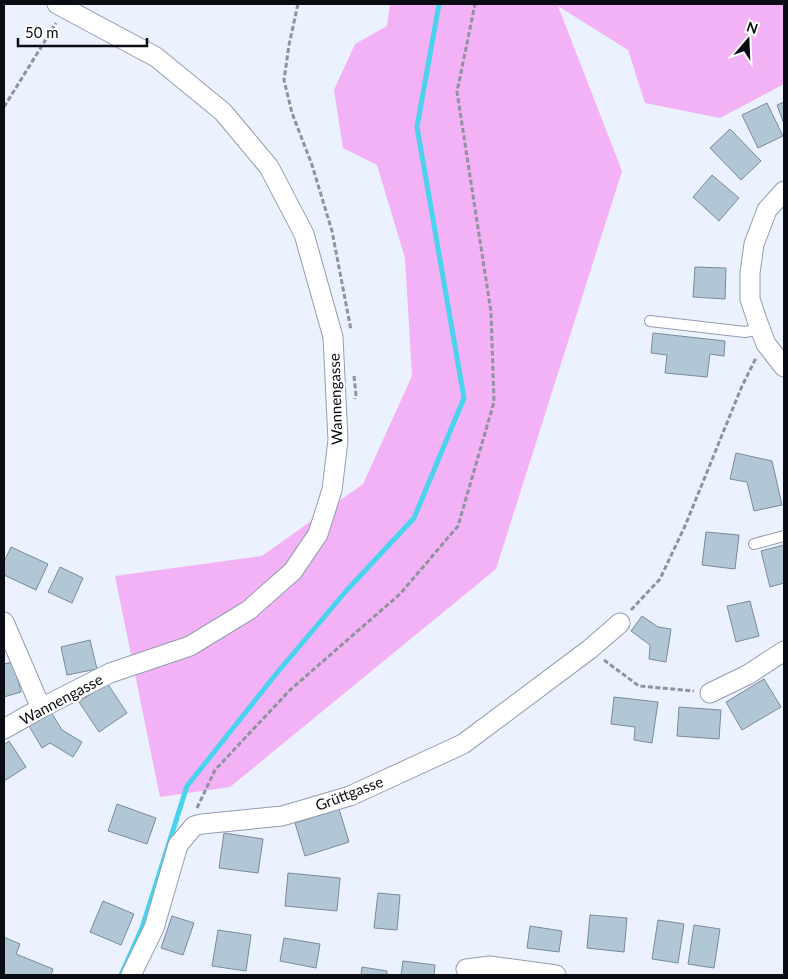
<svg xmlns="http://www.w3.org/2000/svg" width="788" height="979" viewBox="0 0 788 979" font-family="Lato,sans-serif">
<rect width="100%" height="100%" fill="#ebf1fe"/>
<polygon fill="#f2b2f5" points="390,4 784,4 784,84 720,118 645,103 628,50 558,6 622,171 496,569 230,787 160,797 115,576 262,556 363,484 412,376 405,258 377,165 343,148 334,90 355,44 387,26"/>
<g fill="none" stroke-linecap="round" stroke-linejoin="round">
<polyline stroke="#4ad3ec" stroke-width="5" points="121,975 142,928 187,786 276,674 347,590 414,518 464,398 417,127 439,4"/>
</g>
<g fill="#b2c7d6" stroke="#778b9a">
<polygon points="784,102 784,124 777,105"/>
<polygon points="767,103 783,136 758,148 742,115"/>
<polygon points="730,129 761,161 741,180 710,148"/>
<polygon points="712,175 739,198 719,221 693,197"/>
<polygon points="695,267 726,268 725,299 693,297"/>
<polygon points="653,333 725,341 724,356 710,354 707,377 665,373 667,355 651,353"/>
<polygon points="736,453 772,461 782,505 754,511 747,482 730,479"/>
<polygon points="706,532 739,535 735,569 702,565"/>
<polygon points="784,545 784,583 770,587 761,551"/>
<polygon points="11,547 48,564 36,590 4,575 4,562"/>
<polygon points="60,567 83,578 72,603 48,592"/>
<polygon points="750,601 759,636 736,642 727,606"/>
<polygon points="642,616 658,627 671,629 666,662 649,659 650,645 631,631"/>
<polygon points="90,640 97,669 67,675 61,647"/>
<polygon points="13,662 21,692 4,697 4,664"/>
<polygon points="764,679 781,707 742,730 726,702"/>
<polygon points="107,683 127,713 99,732 79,702"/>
<polygon points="614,697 658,702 652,743 634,740 635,727 611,724"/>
<polygon points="679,707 721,710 719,739 677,736"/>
<polygon points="51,712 62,730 82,742 73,757 50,743 42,748 29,726"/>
<polygon points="9,741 26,767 4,781 4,745"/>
<polygon points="117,804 156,818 147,844 108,831"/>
<polygon points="339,809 349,842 305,856 295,823"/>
<polygon points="224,833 263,839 258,873 219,868"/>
<polygon points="288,873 340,878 337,911 285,906"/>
<polygon points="378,893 400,895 397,930 374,928"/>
<polygon points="103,901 134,914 121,945 90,932"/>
<polygon points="590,915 627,918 624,952 587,948"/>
<polygon points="172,916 194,923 183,955 161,948"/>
<polygon points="658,920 684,924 678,963 652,959"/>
<polygon points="694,925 720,929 714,968 688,964"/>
<polygon points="530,926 562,931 559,952 527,948"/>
<polygon points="218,930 251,935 246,971 212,966"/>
<polygon points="4,937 20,944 16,954 53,969 51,975 4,975"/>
<polygon points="284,938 320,944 316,968 280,961"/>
<polygon points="403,961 435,965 434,975 401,975"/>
<polygon points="362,967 387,971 387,975 361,975"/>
</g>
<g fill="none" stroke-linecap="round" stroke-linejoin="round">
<defs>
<g id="service">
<polyline points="650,321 745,332 760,329"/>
<polyline points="754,544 784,536"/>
</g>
<g id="minor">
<polyline points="784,191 767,210 754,244 750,273 750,299 758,323 766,344 784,367"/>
<polyline points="4,622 41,708"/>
<polyline points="710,693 749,674 784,651"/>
<polyline points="4,729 41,708 110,673 190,646 249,610 293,571 318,534 332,490 338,440 333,337 304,234 269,167 223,112 156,57 57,4"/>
<polyline points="466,969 490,966 556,975"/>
<polyline points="131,975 154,928 178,845 194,826 202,824 282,816 350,796 463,744 590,649 620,623"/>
</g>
</defs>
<use href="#service" stroke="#949cb1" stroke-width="12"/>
<use href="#minor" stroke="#949cb1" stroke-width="21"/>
<g stroke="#8e939d" stroke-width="3" stroke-dasharray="5 2.5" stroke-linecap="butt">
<polyline points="298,4 289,45 284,80 292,113 312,165 332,231 351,330"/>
<polyline points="4,107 56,23"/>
<polyline points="354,376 356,394 355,399"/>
<polyline points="631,610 660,579 685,526 742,386 756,358"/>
<polyline points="604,660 639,686 694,691"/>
<polyline points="197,808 215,770 290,690 400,594 458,526 494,402 491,312 457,92 475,4"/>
</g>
<use href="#service" stroke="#fff" stroke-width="10"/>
<use href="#minor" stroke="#fff" stroke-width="19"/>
</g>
<g text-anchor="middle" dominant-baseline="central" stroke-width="4.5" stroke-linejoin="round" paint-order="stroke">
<g font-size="15" fill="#090c13" stroke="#fff">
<text transform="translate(335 399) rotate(-92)">Wannengasse</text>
<text transform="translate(61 699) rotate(-28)">Wannengasse</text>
<text transform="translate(349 793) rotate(-21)">Grüttgasse</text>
</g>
</g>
<rect width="788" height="979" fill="none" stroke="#090c13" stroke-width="10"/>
<g transform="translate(748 40) rotate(19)" stroke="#ffffff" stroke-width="4" paint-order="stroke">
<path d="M0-4L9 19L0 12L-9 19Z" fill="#090c13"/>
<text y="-8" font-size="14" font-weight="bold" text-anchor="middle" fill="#090c13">N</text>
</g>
<path d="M18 38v8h129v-8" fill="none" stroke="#090c13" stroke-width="2.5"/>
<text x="25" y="38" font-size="15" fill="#090c13" stroke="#ffffff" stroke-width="4" paint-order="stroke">50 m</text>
</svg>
